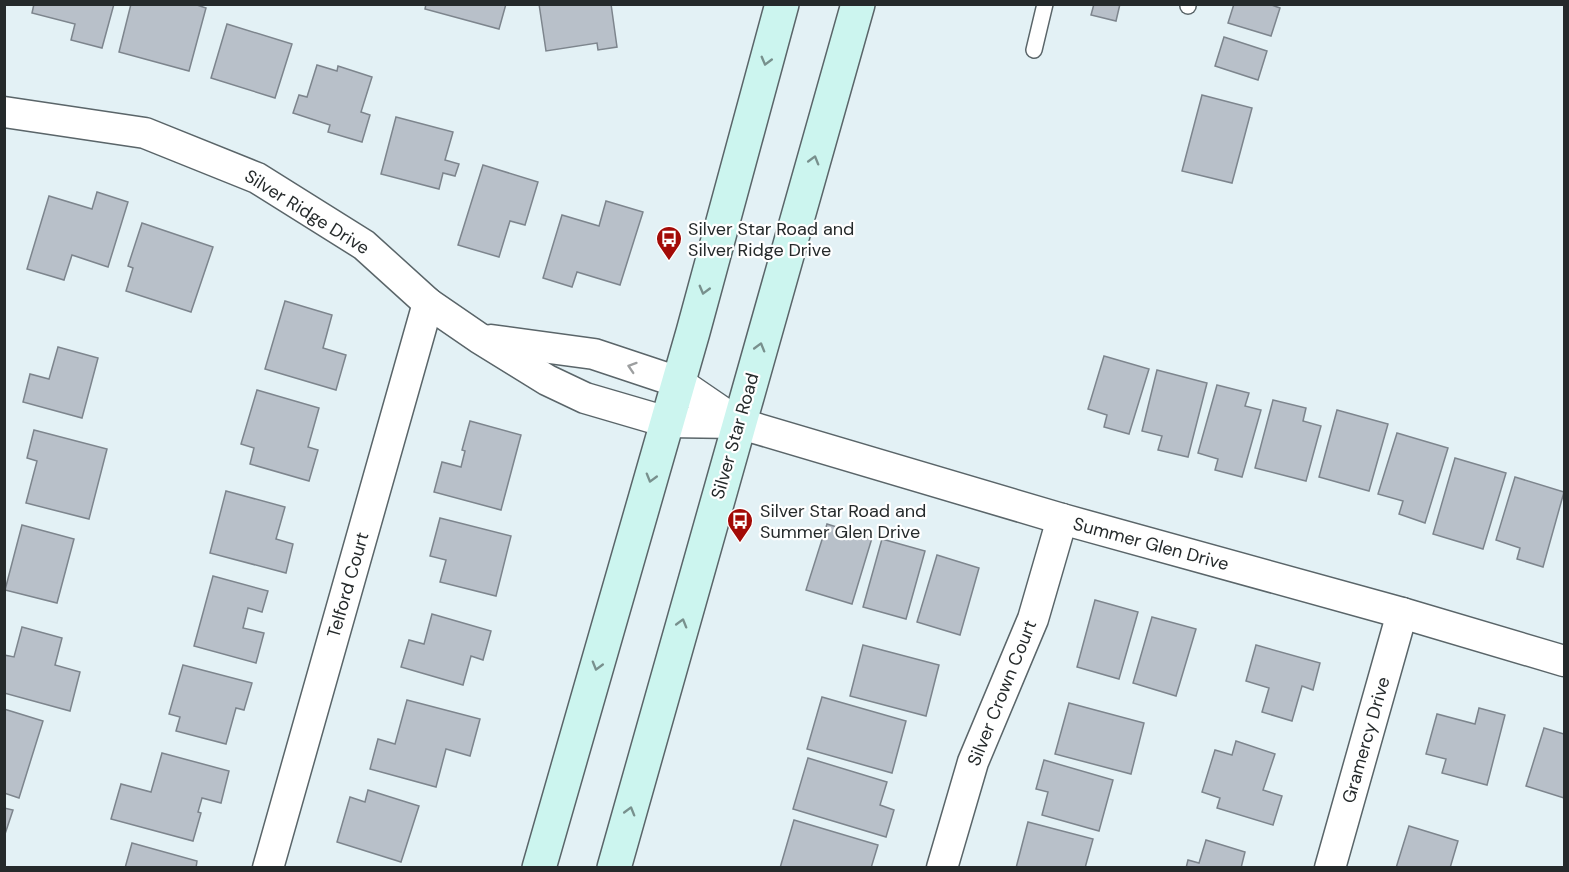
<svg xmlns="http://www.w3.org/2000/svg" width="1569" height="872" viewBox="0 0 1569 872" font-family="'DM Sans',sans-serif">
<rect width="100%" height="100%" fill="#e3f1f5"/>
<g fill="#b8c0c9" stroke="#7d858d" stroke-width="1.5">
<polygon points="34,4 114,4 102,48 71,40 75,24 32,13"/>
<polygon points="131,4 194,4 206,8 189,71 119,52"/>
<polygon points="426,4 506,4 499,29 425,9"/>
<polygon points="539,4 611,4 617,47 598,50 597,43 546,51"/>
<polygon points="1094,4 1120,4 1116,21 1091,15"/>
<polygon points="1234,4 1269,4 1280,8 1271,36 1228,23"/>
<polygon points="227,24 292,44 275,98 211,78"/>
<polygon points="1224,37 1267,51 1258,80 1215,66"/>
<polygon points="317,65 337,71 338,66 372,77 361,112 370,115 362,142 328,132 330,125 293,113 299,95 307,97"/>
<polygon points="1202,95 1252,108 1232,183 1182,171"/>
<polygon points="396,117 453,132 445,160 459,164 455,176 443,173 439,189 381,174"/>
<polygon points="483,165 538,182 525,225 510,221 499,257 458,245"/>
<polygon points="97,192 128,202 108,267 72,255 64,280 27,269 49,196 92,209"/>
<polygon points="606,201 643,212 620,285 577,272 572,287 543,278 562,215 599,226"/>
<polygon points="142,223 213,247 191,312 126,291 133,268 128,266"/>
<polygon points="285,301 332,315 323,348 346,355 336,390 265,369"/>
<polygon points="58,347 98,358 82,418 23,402 30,374 49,379"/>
<polygon points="1104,356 1149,369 1129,434 1104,427 1107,415 1088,409"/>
<polygon points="1157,370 1207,383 1188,457 1158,450 1162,436 1142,431"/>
<polygon points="1217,385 1249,393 1245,406 1261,410 1242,477 1215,470 1218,459 1198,453"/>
<polygon points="257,390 319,408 308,447 318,450 309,481 250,464 254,448 241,444"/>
<polygon points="1273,400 1306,408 1303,421 1321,426 1306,481 1255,468"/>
<polygon points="1337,410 1388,424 1369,491 1319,477"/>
<polygon points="470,421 521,435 501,510 434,492 442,462 461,467 465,451 462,450"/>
<polygon points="34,430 107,449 89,519 26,503 37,461 27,458"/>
<polygon points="1397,433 1448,448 1425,523 1399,514 1403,501 1378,494"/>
<polygon points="1455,458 1506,473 1483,549 1433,534"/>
<polygon points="1515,477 1564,492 1543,567 1517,559 1520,548 1496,540"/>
<polygon points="226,491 285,507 276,539 293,544 286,573 210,553"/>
<polygon points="440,518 511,536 496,596 440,582 446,560 430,556"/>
<polygon points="827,524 872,538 852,604 806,590"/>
<polygon points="22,525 74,539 57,603 5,590"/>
<polygon points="882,539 925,551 906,619 863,607"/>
<polygon points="937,555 979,568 960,635 917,622"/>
<polygon points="213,576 268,591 262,612 248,608 243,628 264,633 256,663 194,646"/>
<polygon points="1095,600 1138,612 1119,679 1077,667"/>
<polygon points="432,614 491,631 483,660 471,656 463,685 401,667 409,640 424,644"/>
<polygon points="1152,617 1196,629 1176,696 1133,683"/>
<polygon points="22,627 62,638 55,665 80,672 70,711 4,693 4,655 14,657"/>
<polygon points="863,645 939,665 926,716 850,696"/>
<polygon points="1256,645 1320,663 1313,690 1302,686 1292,721 1262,712 1269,688 1246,681"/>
<polygon points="183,665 252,683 244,710 236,708 226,744 176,731 180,717 169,714"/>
<polygon points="822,697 906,721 892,773 807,749"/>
<polygon points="407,700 480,719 470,756 446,749 436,787 370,769 378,739 395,744"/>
<polygon points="1069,703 1144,723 1131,774 1055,754"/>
<polygon points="1479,708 1505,715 1487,785 1442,773 1446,759 1426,754 1437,714 1475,724"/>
<polygon points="4,709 43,721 19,798 4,793"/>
<polygon points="1544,728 1564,734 1564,798 1526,786"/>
<polygon points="1236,741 1275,754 1263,790 1282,796 1273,825 1217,808 1220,798 1202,792 1215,750 1232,755"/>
<polygon points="162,753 229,771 221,803 202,798 198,812 201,813 193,841 111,819 121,784 151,792"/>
<polygon points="808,758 887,782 880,805 894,810 886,837 793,809"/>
<polygon points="1044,760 1113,780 1099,831 1042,815 1048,792 1036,789"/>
<polygon points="368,790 419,806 401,862 337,842 350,797 365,802"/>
<polygon points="4,808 13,810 4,837"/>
<polygon points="794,820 878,845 871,868 780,868"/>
<polygon points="1028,822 1093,839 1085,868 1016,868"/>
<polygon points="1409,826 1458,841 1450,868 1396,868"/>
<polygon points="1206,840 1245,852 1241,868 1186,868 1188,860 1199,863"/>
<polygon points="132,843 197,861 196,868 125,868"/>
</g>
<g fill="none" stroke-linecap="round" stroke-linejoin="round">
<defs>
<g id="service">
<polyline points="1188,6 1188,4"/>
<polyline points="1034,50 1045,4"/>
</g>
<g id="minor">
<polyline points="4,112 145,133 257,178 364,245 428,303 479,338 547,380 585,398 667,422 738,423 1062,519 1402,613 1564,661"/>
<polyline points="491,340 594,354 678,382 738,423"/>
<polyline points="268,868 428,303"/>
<polyline points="942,868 973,762 1033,619 1062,519"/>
<polyline points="1330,868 1402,613"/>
</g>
<g id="secondary">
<polyline points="539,868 693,332 782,4"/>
<polyline points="614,868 858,4"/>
</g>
</defs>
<use href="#service" stroke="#5a6569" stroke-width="18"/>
<use href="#minor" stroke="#5a6569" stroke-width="33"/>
<use href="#secondary" stroke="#5a6569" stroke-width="36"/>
<use href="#service" stroke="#fff" stroke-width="15"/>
<use href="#minor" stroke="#fff" stroke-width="30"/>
<use href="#secondary" stroke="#ccf5ef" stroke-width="33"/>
</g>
<defs><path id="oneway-chevron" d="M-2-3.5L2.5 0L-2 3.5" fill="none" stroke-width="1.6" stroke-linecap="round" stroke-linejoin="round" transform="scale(1.5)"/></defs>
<g stroke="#78908d">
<use href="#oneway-chevron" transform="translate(766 61) rotate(105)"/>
<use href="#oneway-chevron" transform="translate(814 160) rotate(-74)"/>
<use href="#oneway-chevron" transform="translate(704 290) rotate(105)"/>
<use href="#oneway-chevron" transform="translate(760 347) rotate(-74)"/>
<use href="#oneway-chevron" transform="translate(651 478) rotate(106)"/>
<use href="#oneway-chevron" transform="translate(682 623) rotate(-74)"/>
<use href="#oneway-chevron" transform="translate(597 666) rotate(106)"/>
<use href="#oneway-chevron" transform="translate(630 811) rotate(-74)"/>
</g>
<use stroke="#9d9fa0" href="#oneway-chevron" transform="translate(632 367) rotate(-162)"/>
<defs>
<symbol id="bus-pin" viewBox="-11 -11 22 30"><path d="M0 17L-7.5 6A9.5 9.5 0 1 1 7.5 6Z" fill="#a30b07" stroke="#fff"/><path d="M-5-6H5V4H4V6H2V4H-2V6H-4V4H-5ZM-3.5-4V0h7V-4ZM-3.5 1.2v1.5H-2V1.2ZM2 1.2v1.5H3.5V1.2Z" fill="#fff"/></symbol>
</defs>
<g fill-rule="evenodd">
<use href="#bus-pin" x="654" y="224" width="30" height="40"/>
<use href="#bus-pin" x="725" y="506" width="30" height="40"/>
</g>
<g text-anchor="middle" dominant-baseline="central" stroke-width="4.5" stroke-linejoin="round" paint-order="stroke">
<g font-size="18" fill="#252a2b" stroke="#fff">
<text transform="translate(307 212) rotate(32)">Silver Ridge Drive</text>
<text transform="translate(735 436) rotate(-74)">Silver Star Road</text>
<text transform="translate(1151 544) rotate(15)">Summer Glen Drive</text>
<text transform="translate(348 585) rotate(-74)">Telford Court</text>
<text transform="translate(1002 693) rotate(-68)">Silver Crown Court</text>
<text transform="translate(1366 740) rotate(-74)">Gramercy Drive</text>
</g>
<g font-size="18" fill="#252a2b" stroke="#fff" text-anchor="start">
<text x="688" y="229">Silver Star Road and<tspan x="688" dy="21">Silver Ridge Drive</tspan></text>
<text x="760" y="511">Silver Star Road and<tspan x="760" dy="21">Summer Glen Drive</tspan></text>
</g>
</g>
<rect width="1569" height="872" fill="none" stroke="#252a2b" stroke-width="12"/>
</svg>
